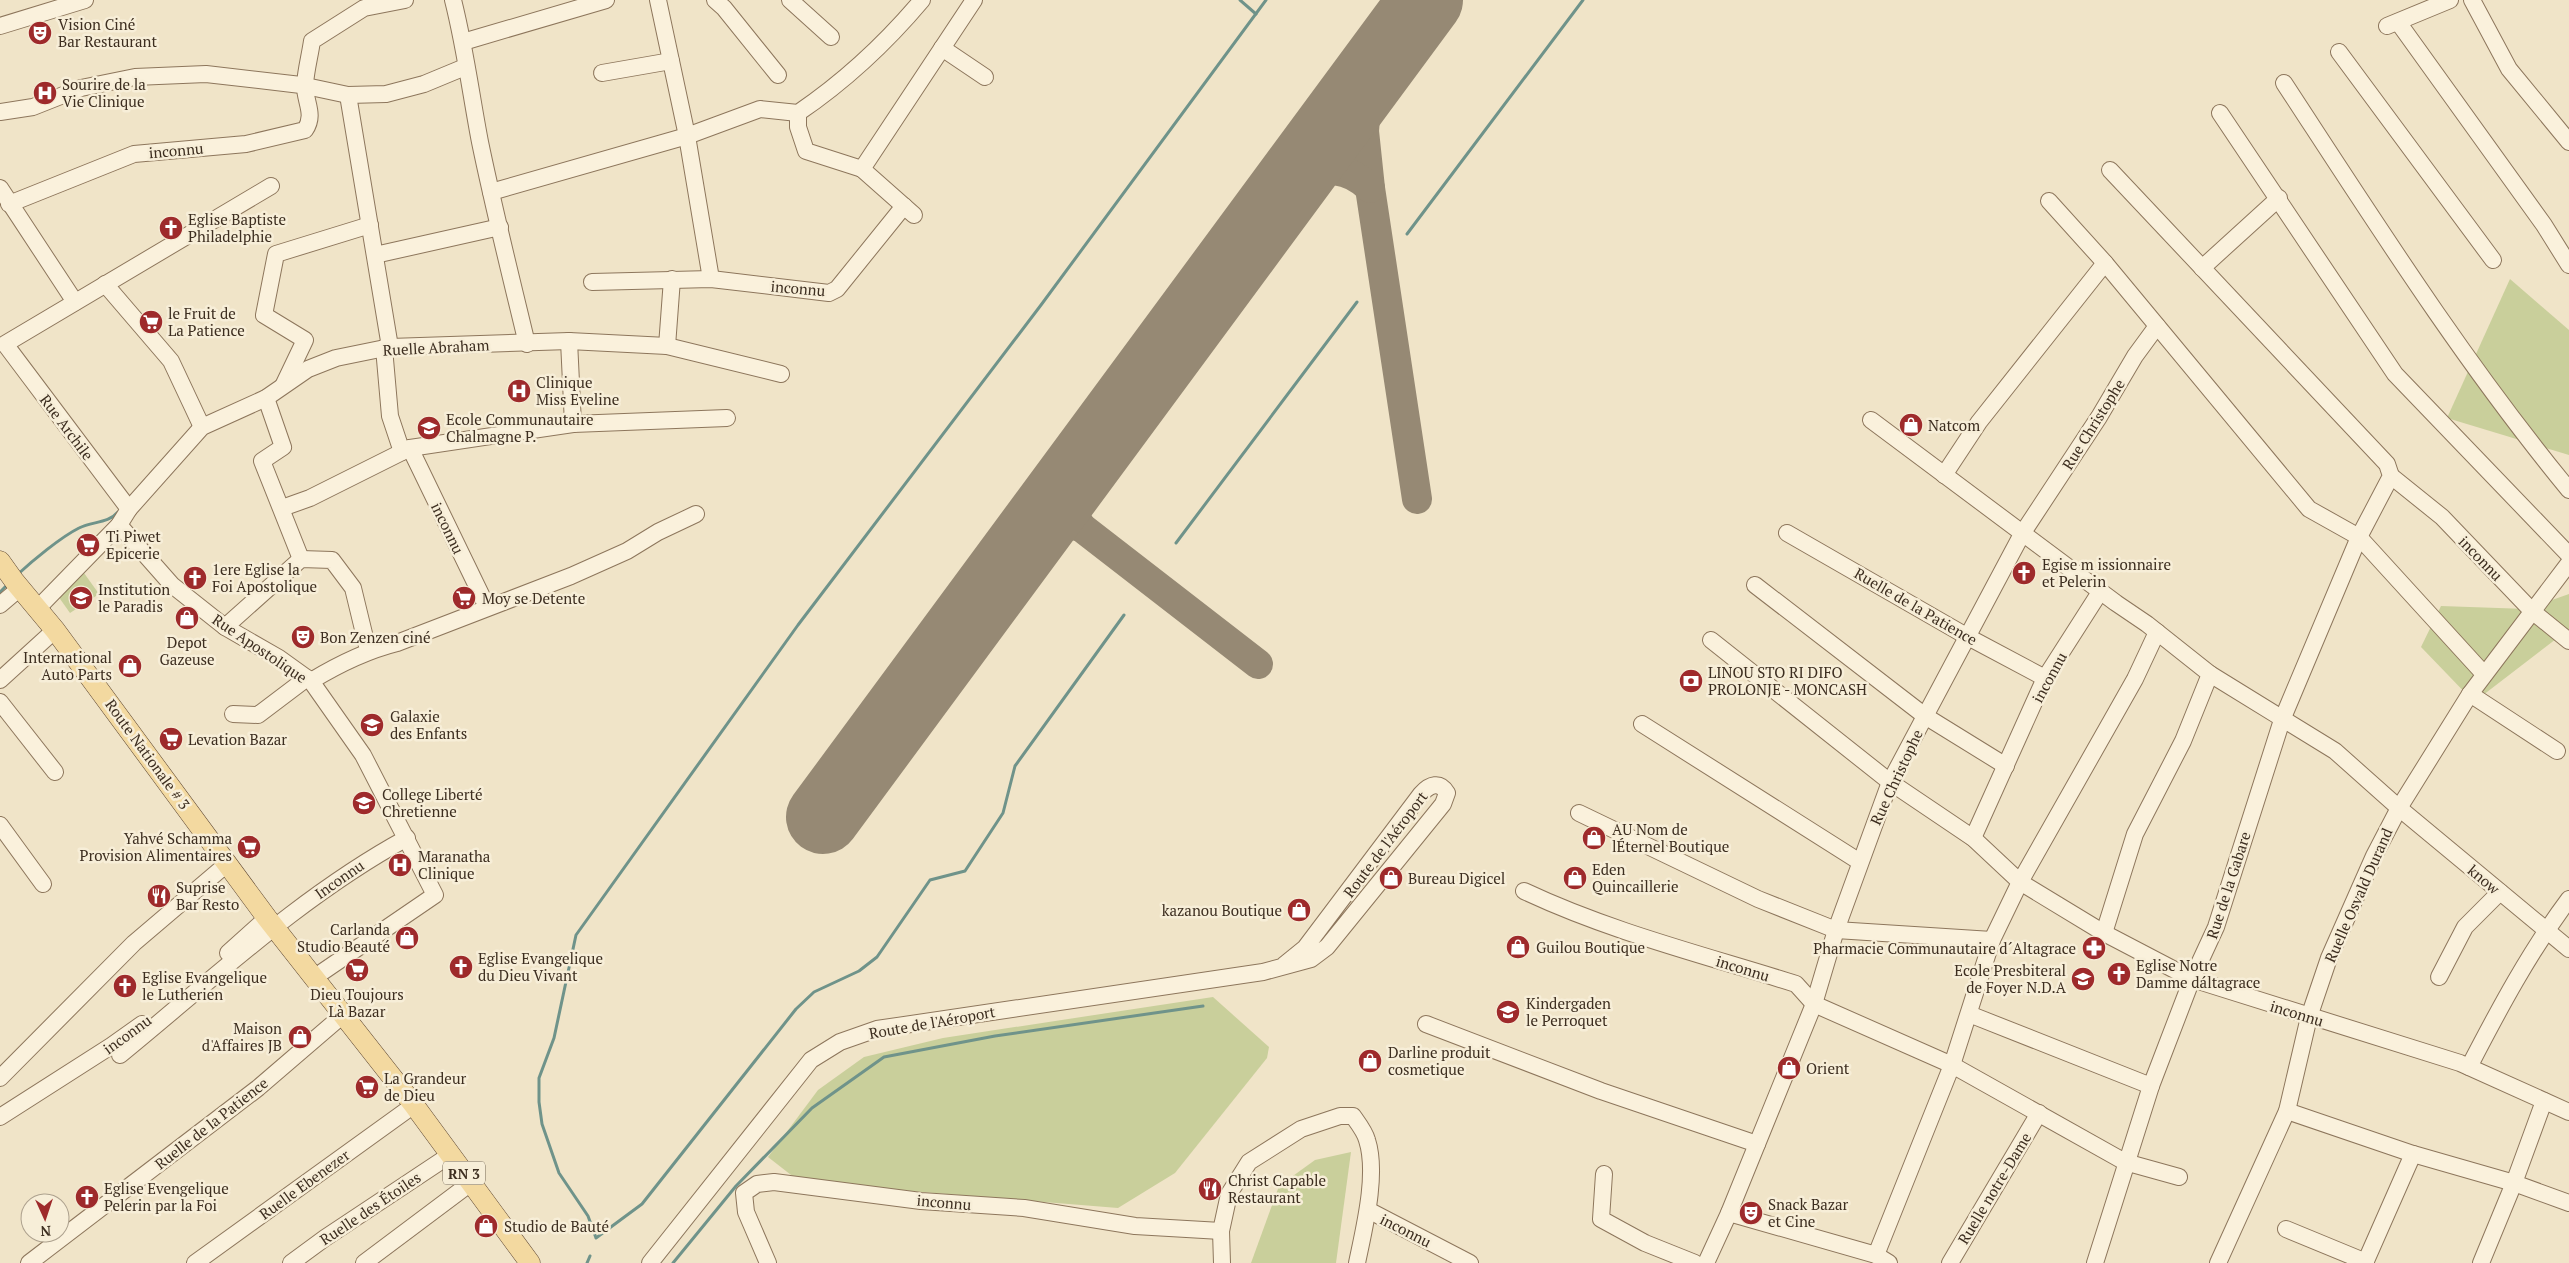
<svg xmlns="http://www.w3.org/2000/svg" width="2569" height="1263" viewBox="0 0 2569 1263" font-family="'PT Serif',serif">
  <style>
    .green { fill: #c9cf9b }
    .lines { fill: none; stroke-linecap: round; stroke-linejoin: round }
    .stream { stroke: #6f938a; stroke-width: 3 }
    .taxiway { stroke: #968974; stroke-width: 30 }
    .runway { stroke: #968974; stroke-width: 74 }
    .minor-casing { stroke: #8d765c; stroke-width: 18 }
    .major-casing { stroke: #5b4430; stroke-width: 21 }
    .minor { stroke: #faf1dc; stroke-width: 16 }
    .major { stroke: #f3d9a0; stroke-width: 20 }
    .labels { text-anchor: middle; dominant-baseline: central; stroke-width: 5; stroke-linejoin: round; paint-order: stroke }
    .shield { fill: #f7eed8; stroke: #756857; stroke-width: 1 }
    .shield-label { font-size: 14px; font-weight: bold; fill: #3d2e20 }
    .poi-label { font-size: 15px; fill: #3d2e20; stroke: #f7eed8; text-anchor: start }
    .street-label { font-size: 15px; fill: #3d2e20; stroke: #f7eed8 }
  </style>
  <rect width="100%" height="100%" fill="#f0e4c8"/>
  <g class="green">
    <path d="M 2510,279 L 2569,330 L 2569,455 L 2447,418 Z"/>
    <path d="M 84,573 L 99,594 L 70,613 L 58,596 Z"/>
    <path d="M 2569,594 L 2569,629 L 2474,702 L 2421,647 L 2441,606 L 2527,609 Z"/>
    <path d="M 1213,997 L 1269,1047 L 1267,1058 L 1175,1173 L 1118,1208 L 800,1182 L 768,1157 L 818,1090 L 864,1057 L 943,1038 Z"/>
    <path d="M 1351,1152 L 1336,1263 L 1251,1263 L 1279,1186 L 1315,1160 Z"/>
  </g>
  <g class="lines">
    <g class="stream">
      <path d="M 1240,0 L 1256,14"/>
      <path d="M 1407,234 L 1583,0"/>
      <path d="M 1176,543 L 1357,302"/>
      <path d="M 17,575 C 32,561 61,537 79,528 C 92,521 108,524 118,512"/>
      <path d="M 0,592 L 7,585"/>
      <path d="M 1124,615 L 1015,766 L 1003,813 L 965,871 L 930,880 L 877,957 L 859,971 L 814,992 L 796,1009 L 642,1204 L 596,1238 L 588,1216 L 559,1173 L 542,1124 L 539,1102 L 539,1078 L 554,1038 L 576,935 L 798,625 L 1041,305 L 1266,0"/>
      <path d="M 587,1263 L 590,1256"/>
      <path d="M 673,1263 L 736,1186 L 812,1108 L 884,1057 L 995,1036 L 1203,1006"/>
    </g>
    <g class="taxiway">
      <path d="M 1368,78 L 1364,131 L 1370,188 L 1417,499"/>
      <path d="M 1296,176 C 1324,167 1348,166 1370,188"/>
      <path d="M 1073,478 L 1068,506 L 1081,527"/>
      <path d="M 1031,534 L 1061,522 L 1081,527 L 1258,664"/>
    </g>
    <path class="runway" d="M 823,817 L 1426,0"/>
    <g class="minor-casing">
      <g id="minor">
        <path d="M 453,0 C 465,47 471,95 480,142 C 494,210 511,277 527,344"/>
        <path d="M 658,0 L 687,136 L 711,279"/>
        <path d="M 715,0 L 724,8 L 778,75"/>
        <path d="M 790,0 L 831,37"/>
        <path d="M 2472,0 L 2509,69 L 2569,142"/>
        <path d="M 2398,22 L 2544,225 L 2569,265"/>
        <path d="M 0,26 L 85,0"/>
        <path d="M 2387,26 L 2450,0"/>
        <path d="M 463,42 L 606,0"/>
        <path d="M 942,48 L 985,77"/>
        <path d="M 2339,52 L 2493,260"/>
        <path d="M 602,73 L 671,61"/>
        <path d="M 2284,83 C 2375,222 2463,361 2569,490"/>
        <path d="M 348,95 L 390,347"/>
        <path d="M 0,112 L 33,107 L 81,88 L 135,77 L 206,74 L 301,85 L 348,95 L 386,94 L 424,84 L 465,67"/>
        <path d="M 798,113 L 798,127 L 806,151 L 862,169 L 974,0"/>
        <path d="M 2220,113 L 2395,374 L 2569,555"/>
        <path d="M 862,169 L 914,215"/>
        <path d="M 0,188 L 75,302"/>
        <path d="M 491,192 L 687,136 L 760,109 L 798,113 C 845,81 885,44 922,0"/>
        <path d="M 2049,201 L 2105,263 L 2309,509 L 2359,537 L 2484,674"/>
        <path d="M 9,204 L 134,154 L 246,144 L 305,130 C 316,114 304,101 305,84 C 306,70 310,55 312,41 L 364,8 L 405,0"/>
        <path d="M 375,255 L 500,227"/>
        <path d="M 2202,268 L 2279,198"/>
        <path d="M 592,282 L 711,279 L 829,293 L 837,289 L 904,206"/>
        <path d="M 105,284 L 171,361 L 202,427"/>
        <path d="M 569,341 L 573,424"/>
        <path d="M 667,346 L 672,279"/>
        <path d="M 384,348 L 390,416 L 402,452"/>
        <path d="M 284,384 L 305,340 L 264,315 L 276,254 L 370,225"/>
        <path d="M 266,398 L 283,447 L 262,461 L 301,559"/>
        <path d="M 1871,420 L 2116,603 L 2147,624 L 2210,674 L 2183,741 L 2135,834 L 2104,933"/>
        <path d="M 410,448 L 487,607"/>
        <path d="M 1944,475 L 1979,422 L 2105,263"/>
        <path d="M 2391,476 L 2442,517 L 2532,611 L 2569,641"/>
        <path d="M 282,508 L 310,498 L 410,448 L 573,424 L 727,418"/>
        <path d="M 129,509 L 5,344 L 271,186"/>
        <path d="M 119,525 L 172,585 L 225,627 L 279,658 L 311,681 L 363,755 L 435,895 L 315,977"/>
        <path d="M 1787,533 L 1968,637 L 2045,678"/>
        <path d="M 1755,585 L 1925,716 L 2006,766"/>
        <path d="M 0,605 L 20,588"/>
        <path d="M 37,609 L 119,525 L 129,509 L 202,427 L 266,398 L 308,369 L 336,358 L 390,347 L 569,341 L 667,346 L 781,374"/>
        <path d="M 225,627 L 301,559 L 332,560 L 353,588 L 368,650"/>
        <path d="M 1711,640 L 1890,782 L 1973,838 L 2020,882 L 2104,933 L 2192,979 L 2460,1063 L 2569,1112"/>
        <path d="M 2210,674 L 2335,751 L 2399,808 L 2569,949"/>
        <path d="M 0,680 L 55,630"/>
        <path d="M 311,681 C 339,664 365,651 397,643 L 571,576 L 627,551 L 658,532 L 696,514"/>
        <path d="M 2470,694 L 2557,751"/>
        <path d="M 0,702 L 55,772"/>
        <path d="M 233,714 L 258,715 L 307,678"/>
        <path d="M 1642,724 L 1860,862"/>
        <path d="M 1579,813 L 1758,899 L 1836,930 L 1992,940"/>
        <path d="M 0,825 L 43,884"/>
        <path d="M 1973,838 L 2045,678 L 2100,592"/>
        <path d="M 1524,891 C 1611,932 1704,955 1796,984 L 1814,1004 L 1952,1065 L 2125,1162 L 2179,1177"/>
        <path d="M 228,953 L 267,918"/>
        <path d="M 2439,977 L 2465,927 L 2500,892"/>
        <path d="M 1969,1014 L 2151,1086"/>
        <path d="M 1426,1024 L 1601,1091 L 1757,1144"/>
        <path d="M 120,1055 C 212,980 302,895 407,838"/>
        <path d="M 2469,1067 C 2499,1009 2530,951 2569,899"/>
        <path d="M 0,1078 L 134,943 L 228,863"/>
        <path d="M 2287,1111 L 2413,1154 L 2514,1183 L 2569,1203"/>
        <path d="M 0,1117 L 111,1046 L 142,1024"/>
        <path d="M 1604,1174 L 1601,1219 L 1645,1243 L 1695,1263"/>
        <path d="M 1368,1210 L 1470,1263"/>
        <path d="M 1729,1213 L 1876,1255 L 1889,1263"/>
        <path d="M 2286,1229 L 2366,1262"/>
        <path d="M 1876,1255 L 1952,1065 L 1992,940 L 2020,882 L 2135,679 L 2157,632"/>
        <path d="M 29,1263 L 258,1088 L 343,1015"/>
        <path d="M 195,1263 L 414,1105"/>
        <path d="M 291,1263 L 325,1238 L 450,1155"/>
        <path d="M 364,1263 L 472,1182"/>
        <path d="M 650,1263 L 811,1060 L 840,1042 L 877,1029 L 1263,972 L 1311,959 L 1327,947 L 1443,804 L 1447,793 C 1440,781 1430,784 1421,794 L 1305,948 L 1284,965"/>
        <path d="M 768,1263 L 746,1212 L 744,1193 L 757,1184 L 774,1182 L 921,1201 L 1024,1208 L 1135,1226 L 1221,1231"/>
        <path d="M 1222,1263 L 1221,1231 L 1229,1194 L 1249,1162 L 1301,1129 L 1340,1116 L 1353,1116 C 1358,1123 1365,1132 1367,1140 C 1378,1174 1364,1229 1357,1263"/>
        <path d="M 1706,1263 L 1729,1213 L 1814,1004 L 1836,930 L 1890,782 L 2022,534 L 2099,417 L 2135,356 L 2157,326"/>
        <path d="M 1950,1263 L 2039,1113"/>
        <path d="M 2095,1263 L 2151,1086 L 2192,979 L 2216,927 L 2282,720 L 2359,537 L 2391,476 L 2387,464 L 2110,170"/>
        <path d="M 2218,1263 L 2287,1111 L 2309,1017 L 2329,958 L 2374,856 L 2399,808 L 2470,694 L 2569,563"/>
        <path d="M 2365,1263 L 2413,1154"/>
        <path d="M 2481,1263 L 2514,1183 L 2544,1101"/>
      </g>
    </g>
    <g class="major-casing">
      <path id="major" d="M 0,561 L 15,582 L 55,630 L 267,918 L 414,1105 L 530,1263"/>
    </g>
    <use href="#minor" class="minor"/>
    <use href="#major" class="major"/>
  </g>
  <defs>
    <g id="theatre-disc" transform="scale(1.25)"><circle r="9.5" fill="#9e2a2b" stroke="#f7eed8"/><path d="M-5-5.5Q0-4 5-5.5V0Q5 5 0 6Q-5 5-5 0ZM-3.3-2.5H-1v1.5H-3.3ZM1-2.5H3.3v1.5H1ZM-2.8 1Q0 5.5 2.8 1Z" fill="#fff"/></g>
    <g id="hospital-disc" transform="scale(1.25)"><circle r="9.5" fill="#9e2a2b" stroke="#f7eed8"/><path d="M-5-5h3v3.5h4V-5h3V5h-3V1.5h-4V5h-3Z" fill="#fff"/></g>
    <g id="church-disc" transform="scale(1.25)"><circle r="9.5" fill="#9e2a2b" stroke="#f7eed8"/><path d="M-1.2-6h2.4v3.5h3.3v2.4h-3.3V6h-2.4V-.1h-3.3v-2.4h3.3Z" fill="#fff"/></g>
    <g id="supermarket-disc" transform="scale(1.25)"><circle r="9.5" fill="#9e2a2b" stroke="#f7eed8"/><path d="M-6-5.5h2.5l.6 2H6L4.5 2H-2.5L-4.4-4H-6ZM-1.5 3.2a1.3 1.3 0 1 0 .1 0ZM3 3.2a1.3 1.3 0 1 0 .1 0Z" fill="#fff"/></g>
    <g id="shop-disc" transform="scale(1.25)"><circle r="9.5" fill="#9e2a2b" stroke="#f7eed8"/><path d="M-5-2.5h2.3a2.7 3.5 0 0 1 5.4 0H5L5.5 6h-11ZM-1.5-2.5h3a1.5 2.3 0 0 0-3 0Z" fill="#fff"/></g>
    <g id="school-disc" transform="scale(1.25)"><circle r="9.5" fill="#9e2a2b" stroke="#f7eed8"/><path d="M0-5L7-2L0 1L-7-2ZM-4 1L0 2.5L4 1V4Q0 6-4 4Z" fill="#fff"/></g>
    <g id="bank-disc" transform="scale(1.25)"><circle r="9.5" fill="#9e2a2b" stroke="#f7eed8"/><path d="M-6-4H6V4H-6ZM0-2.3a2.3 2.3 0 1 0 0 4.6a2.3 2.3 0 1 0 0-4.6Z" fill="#fff"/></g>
    <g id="restaurant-disc" transform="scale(1.25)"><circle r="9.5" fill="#9e2a2b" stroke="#f7eed8"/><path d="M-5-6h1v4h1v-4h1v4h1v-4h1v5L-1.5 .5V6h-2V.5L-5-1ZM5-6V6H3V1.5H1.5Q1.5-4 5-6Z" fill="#fff"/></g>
    <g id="pharmacy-disc" transform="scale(1.25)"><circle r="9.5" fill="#9e2a2b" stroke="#f7eed8"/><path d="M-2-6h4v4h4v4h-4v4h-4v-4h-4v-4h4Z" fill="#fff"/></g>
  </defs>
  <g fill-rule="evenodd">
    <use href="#theatre-disc" x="40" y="33"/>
    <use href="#hospital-disc" x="45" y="93"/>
    <use href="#church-disc" x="171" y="228"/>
    <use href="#supermarket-disc" x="151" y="322"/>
    <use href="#hospital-disc" x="519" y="391"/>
    <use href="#shop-disc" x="1911" y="425"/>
    <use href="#school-disc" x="429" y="428"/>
    <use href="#supermarket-disc" x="88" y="545"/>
    <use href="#church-disc" x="2024" y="573"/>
    <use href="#church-disc" x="195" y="578"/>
    <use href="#school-disc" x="81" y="598"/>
    <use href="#supermarket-disc" x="464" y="598"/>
    <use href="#shop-disc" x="187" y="618"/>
    <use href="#theatre-disc" x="303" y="637"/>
    <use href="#shop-disc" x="130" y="666"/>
    <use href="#bank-disc" x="1691" y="681"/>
    <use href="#school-disc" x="372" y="725"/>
    <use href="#supermarket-disc" x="171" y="739"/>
    <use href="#school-disc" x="364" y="803"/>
    <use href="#shop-disc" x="1594" y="838"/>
    <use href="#supermarket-disc" x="249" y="847"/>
    <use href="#hospital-disc" x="400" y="865"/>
    <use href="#shop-disc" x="1391" y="878"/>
    <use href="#shop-disc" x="1575" y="878"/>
    <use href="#restaurant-disc" x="159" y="896"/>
    <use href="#shop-disc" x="1299" y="910"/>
    <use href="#shop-disc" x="407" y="938"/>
    <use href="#shop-disc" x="1518" y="947"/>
    <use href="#pharmacy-disc" x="2094" y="948"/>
    <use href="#church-disc" x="461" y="967"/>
    <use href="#supermarket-disc" x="357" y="970"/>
    <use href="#church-disc" x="2119" y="974"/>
    <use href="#school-disc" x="2083" y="979"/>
    <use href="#church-disc" x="125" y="986"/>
    <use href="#school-disc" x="1508" y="1012"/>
    <use href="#shop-disc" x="300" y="1037"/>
    <use href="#shop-disc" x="1370" y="1061"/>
    <use href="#shop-disc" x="1789" y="1068"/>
    <use href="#supermarket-disc" x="367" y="1087"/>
    <use href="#restaurant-disc" x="1210" y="1189"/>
    <use href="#church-disc" x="87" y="1197"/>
    <use href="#theatre-disc" x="1751" y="1213"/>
    <use href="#shop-disc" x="486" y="1226"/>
  </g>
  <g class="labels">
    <rect class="shield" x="443" y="1161.5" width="42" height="23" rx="4"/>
    <g class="shield-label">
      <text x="464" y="1173">RN 3</text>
    </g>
    <g class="poi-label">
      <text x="58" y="24">Vision Ciné<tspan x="58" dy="17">Bar Restaurant</tspan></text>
      <text x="62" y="84">Sourire de la<tspan x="62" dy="17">Vie Clinique</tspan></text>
      <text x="188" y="219">Eglise Baptiste<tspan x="188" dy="17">Philadelphie</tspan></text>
      <text x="168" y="313">le Fruit de<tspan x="168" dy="17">La Patience</tspan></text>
      <text x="536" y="382">Clinique<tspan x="536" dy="17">Miss Eveline</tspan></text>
      <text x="446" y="419">Ecole Communautaire<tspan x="446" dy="17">Chalmagne P.</tspan></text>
      <text x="1928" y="425">Natcom</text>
      <text x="106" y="536">Ti Piwet<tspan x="106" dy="17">Epicerie</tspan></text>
      <text x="2042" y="564">Egise m issionnaire<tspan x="2042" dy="17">et Pelerin</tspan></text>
      <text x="212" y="569">1ere Eglise la<tspan x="212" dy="17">Foi Apostolique</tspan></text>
      <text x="98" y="589">Institution<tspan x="98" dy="17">le Paradis</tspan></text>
      <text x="482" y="598">Moy se Detente</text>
      <text x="320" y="637">Bon Zenzen ciné</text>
      <text x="187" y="642" text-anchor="middle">Depot<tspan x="187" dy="17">Gazeuse</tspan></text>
      <text x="112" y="657" text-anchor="end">International<tspan x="112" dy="17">Auto Parts</tspan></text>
      <text x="1708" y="672">LINOU STO RI DIFO<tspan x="1708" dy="17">PROLONJE - MONCASH</tspan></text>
      <text x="390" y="716">Galaxie<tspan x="390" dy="17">des Enfants</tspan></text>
      <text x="188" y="739">Levation Bazar</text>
      <text x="382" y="794">College Liberté<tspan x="382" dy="17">Chretienne</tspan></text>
      <text x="1612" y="829">AU Nom de<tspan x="1612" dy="17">lÉternel Boutique</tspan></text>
      <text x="232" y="838" text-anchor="end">Yahvé Schamma<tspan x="232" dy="17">Provision Alimentaires</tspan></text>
      <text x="418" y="856">Maranatha<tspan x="418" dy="17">Clinique</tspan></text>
      <text x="1592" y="869">Eden<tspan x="1592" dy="17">Quincaillerie</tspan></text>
      <text x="1408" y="878">Bureau Digicel</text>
      <text x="176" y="887">Suprise<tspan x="176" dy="17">Bar Resto</tspan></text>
      <text x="1282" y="910" text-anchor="end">kazanou Boutique</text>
      <text x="390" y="929" text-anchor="end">Carlanda<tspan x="390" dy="17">Studio Beauté</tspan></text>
      <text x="1536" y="947">Guilou Boutique</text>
      <text x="2076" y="948" text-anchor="end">Pharmacie Communautaire d´Altagrace</text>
      <text x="478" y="958">Eglise Evangelique<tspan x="478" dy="17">du Dieu Vivant</tspan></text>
      <text x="2136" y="965">Eglise Notre<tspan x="2136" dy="17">Damme dáltagrace</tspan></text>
      <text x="2066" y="970" text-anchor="end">Ecole Presbiteral<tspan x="2066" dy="17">de Foyer N.D.A</tspan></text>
      <text x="142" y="977">Eglise Evangelique<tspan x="142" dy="17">le Lutherien</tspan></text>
      <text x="357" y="994" text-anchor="middle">Dieu Toujours<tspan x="357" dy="17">Là Bazar</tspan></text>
      <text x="1526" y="1003">Kindergaden<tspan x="1526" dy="17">le Perroquet</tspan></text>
      <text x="282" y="1028" text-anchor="end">Maison<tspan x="282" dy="17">d'Affaires JB</tspan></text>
      <text x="1388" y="1052">Darline produit<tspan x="1388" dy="17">cosmetique</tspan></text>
      <text x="1806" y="1068">Orient</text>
      <text x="384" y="1078">La Grandeur<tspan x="384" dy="17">de Dieu</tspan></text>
      <text x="1228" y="1180">Christ Capable<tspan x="1228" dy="17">Restaurant</tspan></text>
      <text x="104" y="1188">Eglise Evengelique<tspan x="104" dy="17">Pelerin par la Foi</tspan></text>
      <text x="1768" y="1204">Snack Bazar<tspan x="1768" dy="17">et Cine</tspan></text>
      <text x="504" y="1226">Studio de Bauté</text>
    </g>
    <g class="street-label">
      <text transform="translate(176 150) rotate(-5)">inconnu</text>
      <text transform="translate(798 288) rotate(5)">inconnu</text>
      <text transform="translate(436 347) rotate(-3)">Ruelle Abraham</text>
      <text transform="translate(2093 424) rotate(-58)">Rue Christophe</text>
      <text transform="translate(67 427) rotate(53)">Rue Archile</text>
      <text transform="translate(448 528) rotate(64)">inconnu</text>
      <text transform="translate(2481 558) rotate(46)">inconnu</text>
      <text transform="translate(1916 606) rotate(30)">Ruelle de la Patience</text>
      <text transform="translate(260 648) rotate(34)">Rue Apostolique</text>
      <text transform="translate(2049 677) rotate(-61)">inconnu</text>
      <text transform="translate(148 754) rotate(54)">Route Nationale # 3</text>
      <text transform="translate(1896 777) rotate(-65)">Rue Christophe</text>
      <text transform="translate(1385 844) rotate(-53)">Route de l'Aéroport</text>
      <text transform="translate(339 879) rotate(-35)">Inconnu</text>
      <text transform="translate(2484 879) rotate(40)">know</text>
      <text transform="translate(2228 885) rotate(-72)">Rue de la Gabare</text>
      <text transform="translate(2358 895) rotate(-66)">Ruelle Osvald Durand</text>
      <text transform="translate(1743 968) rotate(17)">inconnu</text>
      <text transform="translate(2297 1013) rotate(17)">inconnu</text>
      <text transform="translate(932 1022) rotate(-10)">Route de l'Aéroport</text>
      <text transform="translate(127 1034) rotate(-36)">inconnu</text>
      <text transform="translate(211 1123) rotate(-38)">Ruelle de la Patience</text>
      <text transform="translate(304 1184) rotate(-36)">Ruelle Ebenezer</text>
      <text transform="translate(1994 1188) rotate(-59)">Ruelle notre-Dame</text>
      <text transform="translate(944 1202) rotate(5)">inconnu</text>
      <text transform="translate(370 1208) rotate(-34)">Ruelle des Étoiles</text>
      <text transform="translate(1406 1230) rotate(27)">inconnu</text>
    </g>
  </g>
  <g transform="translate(45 1218) rotate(177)"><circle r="24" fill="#f7eed8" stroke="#ada18e"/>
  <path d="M0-4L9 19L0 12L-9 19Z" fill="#9e2a2b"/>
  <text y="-8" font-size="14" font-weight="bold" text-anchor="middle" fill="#3d2e20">N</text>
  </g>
</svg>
